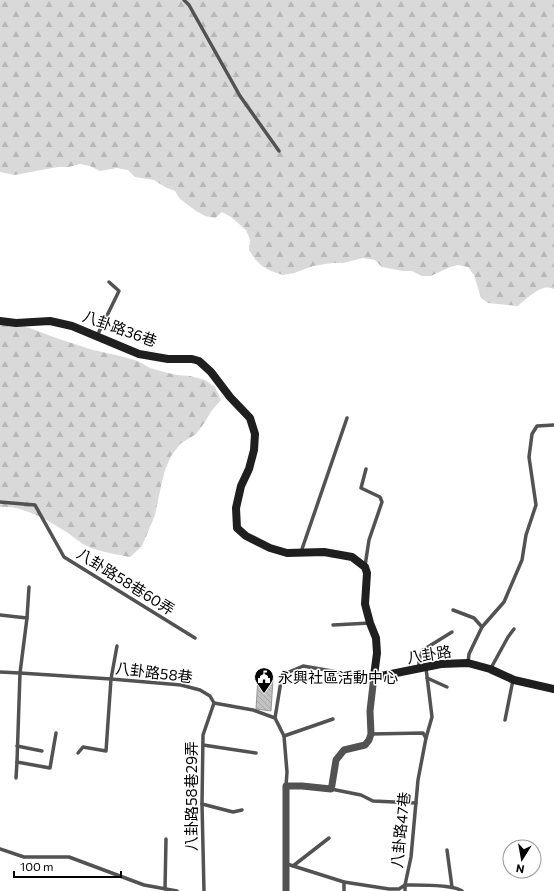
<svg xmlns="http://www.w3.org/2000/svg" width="554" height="891" viewBox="0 0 554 891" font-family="Commissioner,'Noto Sans TC',sans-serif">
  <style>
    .forest { fill: url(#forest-firs) }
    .building { fill: url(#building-back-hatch); stroke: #969696 }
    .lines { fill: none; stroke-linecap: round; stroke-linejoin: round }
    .lane { stroke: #525252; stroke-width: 3.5 }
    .street { stroke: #525252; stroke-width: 7 }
    .secondary { stroke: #1f1f1f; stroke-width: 8 }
    .labels { text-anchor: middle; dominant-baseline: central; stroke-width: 3; stroke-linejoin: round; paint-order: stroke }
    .street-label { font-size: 15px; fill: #000; stroke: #fff }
    .poi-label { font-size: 15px; fill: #000; stroke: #fff; text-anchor: start }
  </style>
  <defs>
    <pattern id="forest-firs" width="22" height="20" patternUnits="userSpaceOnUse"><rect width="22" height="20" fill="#d9d9d9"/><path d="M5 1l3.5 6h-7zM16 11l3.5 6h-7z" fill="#b8b8b8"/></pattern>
    <pattern id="building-back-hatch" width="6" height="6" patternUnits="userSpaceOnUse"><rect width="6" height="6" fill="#c2c2c2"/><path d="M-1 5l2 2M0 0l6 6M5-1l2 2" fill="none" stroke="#a5a5a5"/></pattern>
  </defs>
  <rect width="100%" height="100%" fill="#fff"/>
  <g class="forest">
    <path d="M 0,0 L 554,0 L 554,289 C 551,288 547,287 544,288 C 536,290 524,300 518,306 L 488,303 L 481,298 L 474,275 L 468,267 L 458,265 L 450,267 L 431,276 L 422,276 L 412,271 L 403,271 L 382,267 L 375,260 L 363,258 L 343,263 L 332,263 L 313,266 L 294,273 L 283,275 L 271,271 L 262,266 L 255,259 L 249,250 L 250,240 L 246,230 L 231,217 L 222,212 L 215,218 L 205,216 L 196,211 L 180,199 L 175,191 L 165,187 L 154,180 L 135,177 L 128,170 L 117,168 L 100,171 L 90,166 L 80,164 L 69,167 L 58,167 L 25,173 L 15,175 L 0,172 Z"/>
    <path d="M 0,320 L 17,325 L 30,328 L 56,338 L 93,350 L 120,356 L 138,361 L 150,368 L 164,372 L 177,375 L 190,376 L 205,380 L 215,387 L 221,400 L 212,410 L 205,422 L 196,434 L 180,444 L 171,456 L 165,470 L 161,486 L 155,515 L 142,546 L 130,557 C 115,554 99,552 85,545 C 79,542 74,537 68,533 C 50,521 22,505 0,507 Z"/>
  </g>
  <path class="building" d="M 258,677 L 273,679 L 271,711 L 256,709 Z"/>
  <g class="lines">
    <g class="lane">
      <path d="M 184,0 L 189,5 L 240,96 L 279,151"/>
      <path d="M 97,336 L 119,291 L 109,282"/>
      <path d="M 0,502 L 35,505 L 64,557 L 195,638"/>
      <path d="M 301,552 L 347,418"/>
      <path d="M 365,566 L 369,540 L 382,502 L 380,497 L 361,488 L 366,469"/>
      <path d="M 453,610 L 474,618 L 482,627"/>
      <path d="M 0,615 L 27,618 L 20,673 L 17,762 L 50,768 L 56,733"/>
      <path d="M 27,618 L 29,587"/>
      <path d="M 333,625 L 370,623"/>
      <path d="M 468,663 L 469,654 L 482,627 L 504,602 L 522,560 L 526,535 L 536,505 L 529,457 L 532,434 L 537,426 L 554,425"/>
      <path d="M 419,668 L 419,660 L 423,650 L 452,632"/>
      <path d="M 426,668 L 432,717 L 426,738"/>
      <path d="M 491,668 L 508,637 L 514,629"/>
      <path d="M 0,672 L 20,673 L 111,679 L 181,685 L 200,690 L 210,696 L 214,703 L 253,710 L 275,718 L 284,736 L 287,772 L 286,786"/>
      <path d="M 427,678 L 447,687"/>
      <path d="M 275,718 L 282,675 L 303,666 L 361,676 L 374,676"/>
      <path d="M 505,720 L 513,680"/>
      <path d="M 284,736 L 333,719"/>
      <path d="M 203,745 L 256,753"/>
      <path d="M 17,746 L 42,751"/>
      <path d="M 78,753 L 83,747 L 106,751 L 111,679 L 117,646"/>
      <path d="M 16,778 L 17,762"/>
      <path d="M 331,789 L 361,795 L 373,801 L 416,803"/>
      <path d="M 202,804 L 233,812 L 242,810"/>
      <path d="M 0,849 L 24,857 L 69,857 L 144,885 L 177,891"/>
      <path d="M 447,850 L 452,887"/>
      <path d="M 287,864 L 344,882 L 389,889 L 399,889 L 405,885 L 411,857 L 418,780 L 426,738 L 423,733 L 371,734"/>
      <path d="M 293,866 L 329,838"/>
      <path d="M 165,889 L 166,839"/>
      <path d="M 204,891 L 202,804 L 203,735 L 214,703"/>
      <path d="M 344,891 L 344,882"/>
      <path d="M 405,891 L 405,885 C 418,885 453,884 462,891"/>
    </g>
    <path class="street" d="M 286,891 L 286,786 L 302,786 L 331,789 L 332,785 L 336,760 L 344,750 L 365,745 L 369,740 L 371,734 L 370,711 L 374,676"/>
    <path class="secondary" d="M 0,321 L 16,323 L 50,321 L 72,326 L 139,354 L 168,359 L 192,359 L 199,361 L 211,372 L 230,397 L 250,418 L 255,434 L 254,450 L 249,469 L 241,486 L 236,508 L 237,528 L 246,536 L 270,548 L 287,553 L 324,552 L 352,557 L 365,567 L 367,573 L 365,604 L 370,623 L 376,638 L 377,653 L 374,676 L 381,676 L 441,664 L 468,663 L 490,669 L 514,680 L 554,689"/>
  </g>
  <defs>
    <g id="civic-pin" transform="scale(1)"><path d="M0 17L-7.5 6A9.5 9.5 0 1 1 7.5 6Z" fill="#000" stroke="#fff"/><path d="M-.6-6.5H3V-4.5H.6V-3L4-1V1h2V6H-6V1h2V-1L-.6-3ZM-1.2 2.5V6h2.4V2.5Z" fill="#fff"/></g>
  </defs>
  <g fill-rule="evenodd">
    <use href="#civic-pin" x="264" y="677"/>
  </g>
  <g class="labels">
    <g class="street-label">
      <text transform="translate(120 328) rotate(20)">八卦路36巷</text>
      <text transform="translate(126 581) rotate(32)">八卦路58巷60弄</text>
      <text transform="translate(429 654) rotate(-9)">八卦路</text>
      <text transform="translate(154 672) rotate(7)">八卦路58巷</text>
      <text transform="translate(191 796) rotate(-90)">八卦路58巷29弄</text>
      <text transform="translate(400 830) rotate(-84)">八卦路47巷</text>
    </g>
    <g class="poi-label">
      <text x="278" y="677">永興社區活動中心</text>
    </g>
  </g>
  <g transform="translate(522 859) rotate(191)"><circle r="19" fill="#ffffff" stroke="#999999"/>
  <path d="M0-3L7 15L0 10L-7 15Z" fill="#000000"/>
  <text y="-6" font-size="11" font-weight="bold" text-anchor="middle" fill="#000000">N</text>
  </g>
  <path d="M14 871v6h107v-6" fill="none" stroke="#000000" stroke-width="2"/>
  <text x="20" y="871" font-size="12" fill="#000000" stroke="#ffffff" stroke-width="3" paint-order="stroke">100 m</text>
</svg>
